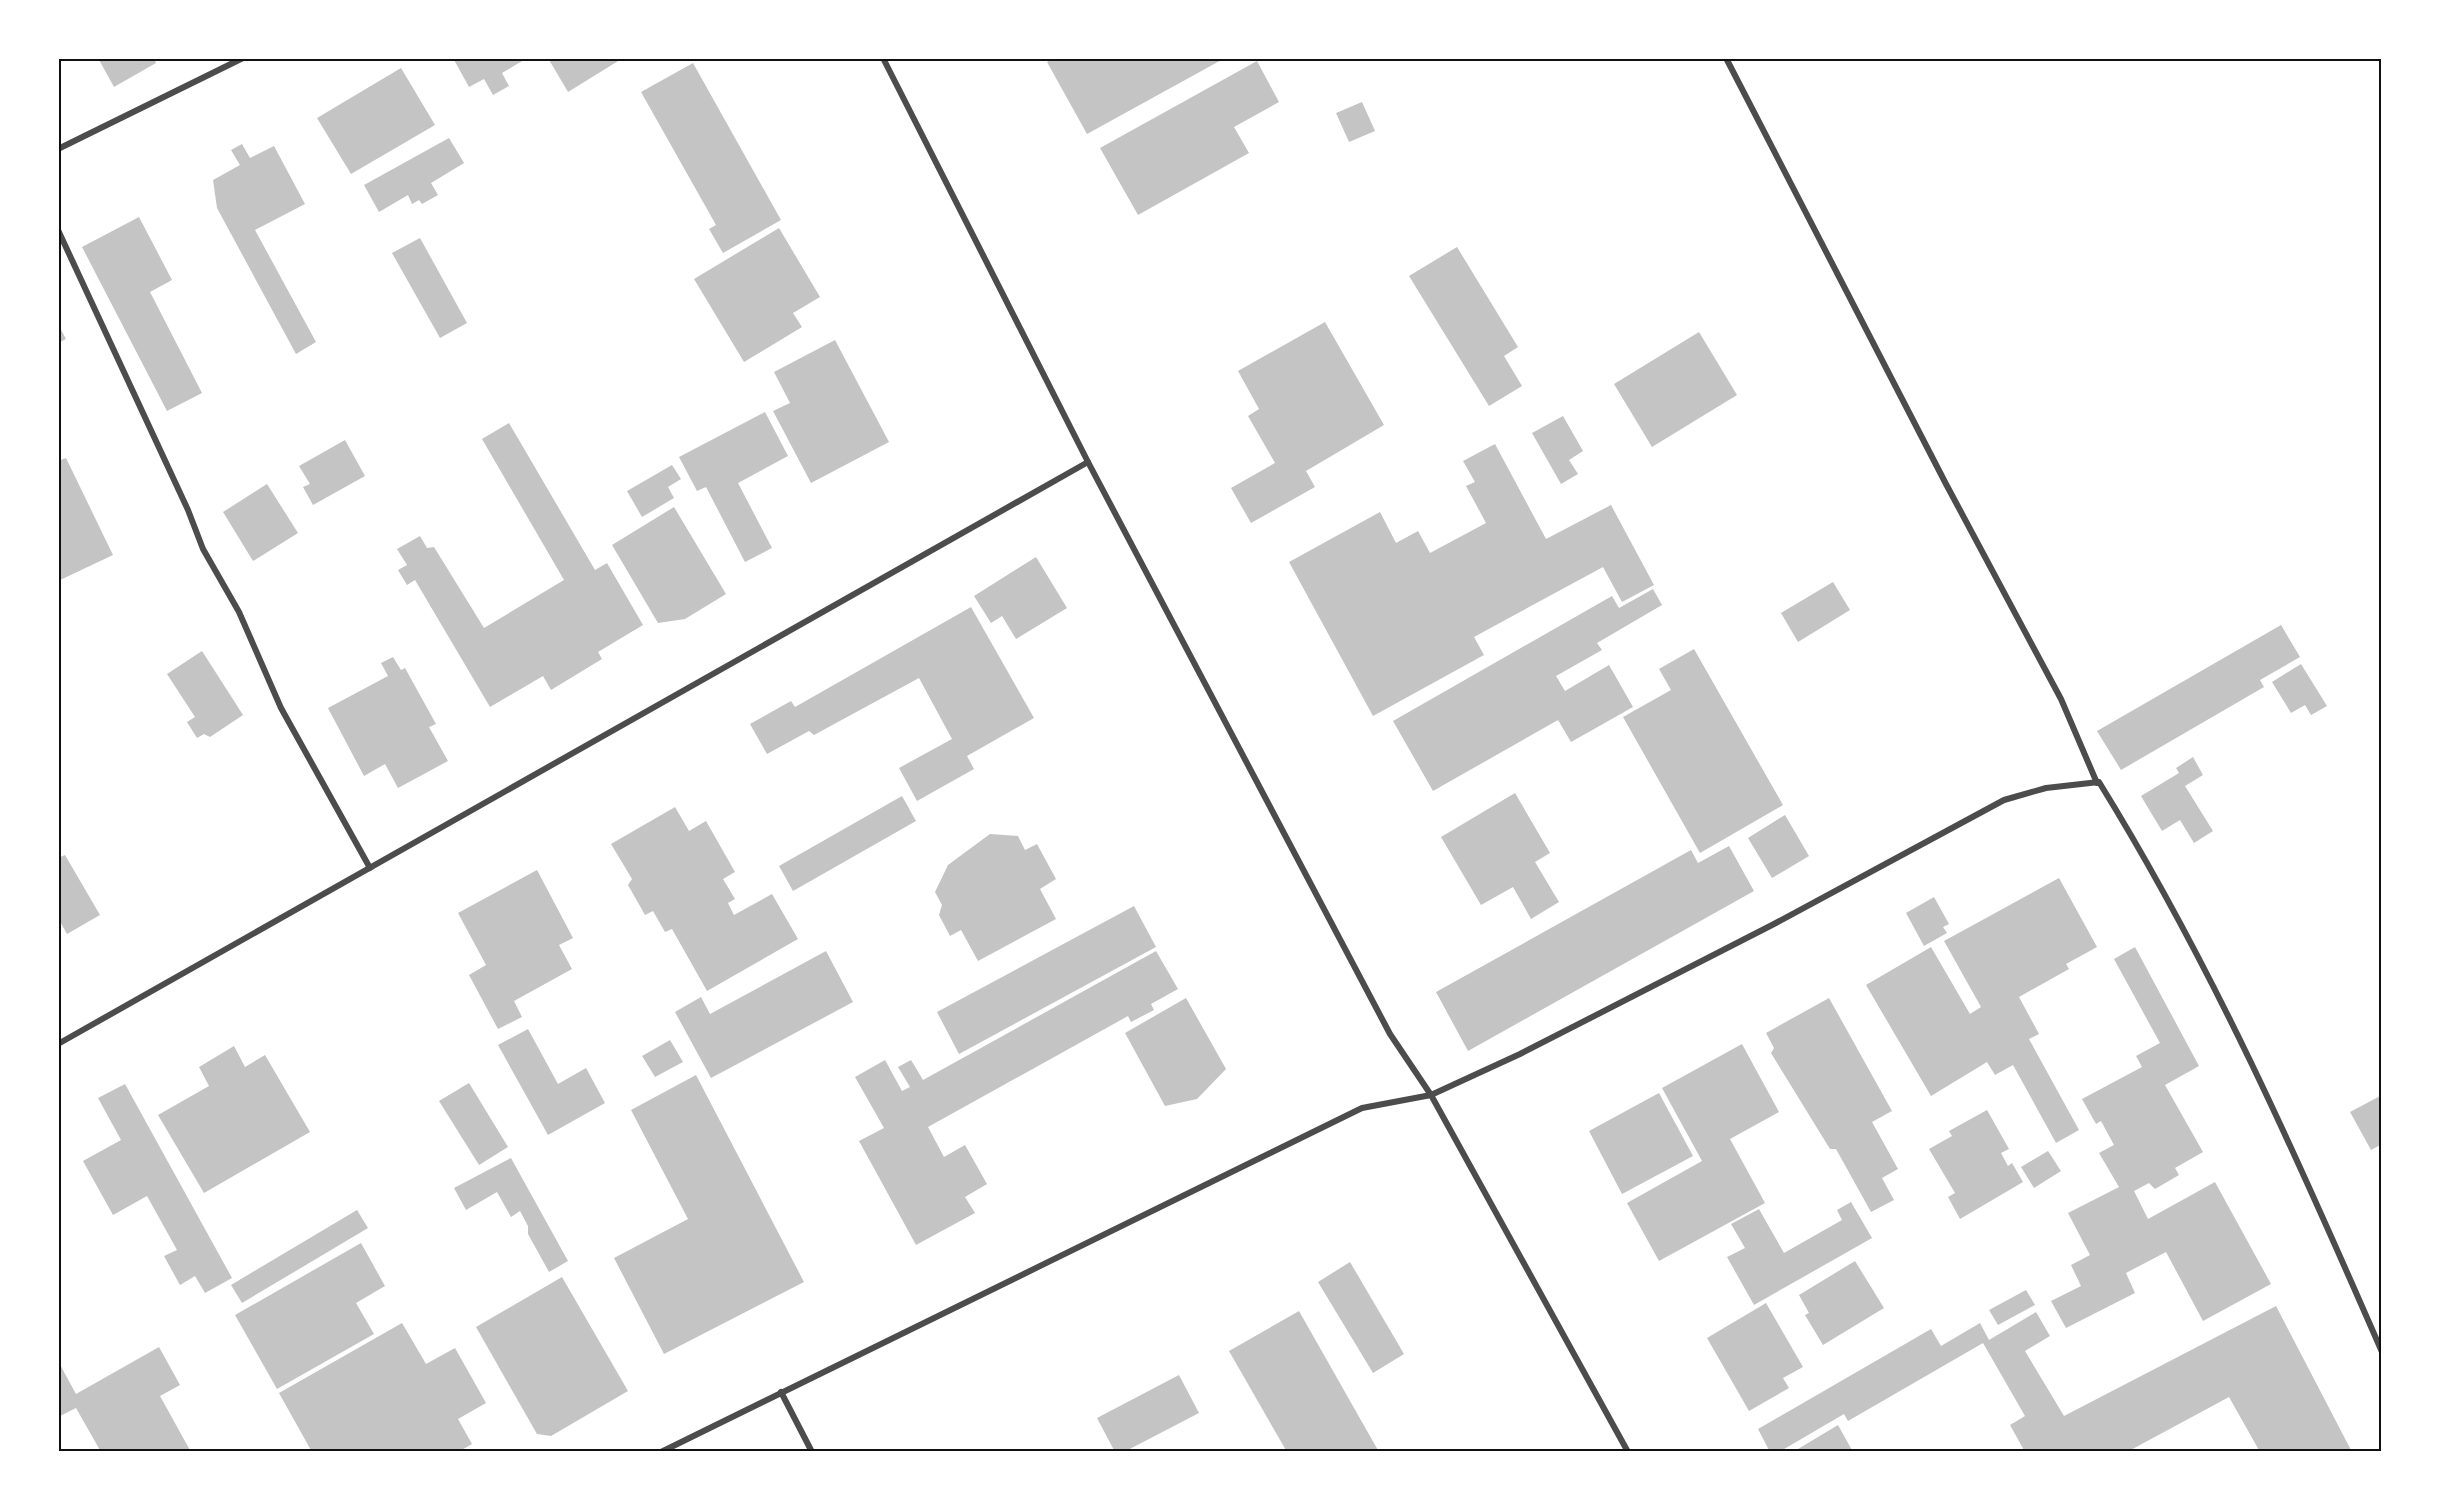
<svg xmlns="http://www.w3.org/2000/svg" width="2440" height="1510" viewBox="0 0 2440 1510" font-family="Overpass,sans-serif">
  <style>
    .building { fill: #c4c4c4 }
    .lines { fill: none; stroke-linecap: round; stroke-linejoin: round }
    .minor { stroke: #4c4c4c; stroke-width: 6 }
    .neatline { fill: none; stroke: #111; stroke-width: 2 }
  </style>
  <rect width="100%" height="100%" fill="#fff"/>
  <g class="building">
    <path d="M 98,58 L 154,58 L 156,63 L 114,87 Z"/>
    <path d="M 453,58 L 527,58 L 502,73 L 509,86 L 493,95 L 484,79 L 469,87 Z"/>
    <path d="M 548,58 L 623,58 L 568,92 Z"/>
    <path d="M 1054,58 L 1225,58 L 1087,134 L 1047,62 Z"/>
    <path d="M 1257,61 L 1279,102 L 1234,127 L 1249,153 L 1138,215 L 1100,148 Z"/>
    <path d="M 693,63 L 781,220 L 723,253 L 709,229 L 716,225 L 641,92 Z"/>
    <path d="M 401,68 L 435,125 L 351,174 L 317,118 Z"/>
    <path d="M 1362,102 L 1375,131 L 1349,142 L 1336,113 Z"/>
    <path d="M 449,138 L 464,163 L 431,183 L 438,195 L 422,204 L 419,200 L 412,204 L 408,195 L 379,212 L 364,185 Z"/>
    <path d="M 242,144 L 250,158 L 274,146 L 305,204 L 255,230 L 316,342 L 296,354 L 217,208 L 213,180 L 240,165 L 231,150 Z"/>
    <path d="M 139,217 L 172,280 L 150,292 L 202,393 L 167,411 L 82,247 Z"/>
    <path d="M 779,228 L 820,297 L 793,313 L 802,327 L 744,362 L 694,279 Z"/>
    <path d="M 420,238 L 467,323 L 440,338 L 392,253 Z"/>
    <path d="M 1457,247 L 1518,347 L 1504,356 L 1522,386 L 1489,406 L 1409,276 Z"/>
    <path d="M 1325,322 L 1384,425 L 1306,471 L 1315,487 L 1251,523 L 1231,488 L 1275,463 L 1248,416 L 1259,409 L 1238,371 Z"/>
    <path d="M 58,324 L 66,339 L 58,343 Z"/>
    <path d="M 1699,332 L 1737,395 L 1652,447 L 1614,384 Z"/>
    <path d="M 835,340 L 889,442 L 811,483 L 773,411 L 790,403 L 774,372 Z"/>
    <path d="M 765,412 L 788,456 L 738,483 L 772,548 L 745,562 L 706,487 L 697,491 L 679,457 Z"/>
    <path d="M 1563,416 L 1583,451 L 1569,460 L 1578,474 L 1561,484 L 1532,433 Z"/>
    <path d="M 509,423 L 595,570 L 607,563 L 643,625 L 598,652 L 602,659 L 551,690 L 543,676 L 490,707 L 415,580 L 407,585 L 398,570 L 407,565 L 397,549 L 420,536 L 427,548 L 434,547 L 484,628 L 564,580 L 482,439 Z"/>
    <path d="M 345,440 L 365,476 L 313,505 L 303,487 L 310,484 L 299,466 Z"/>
    <path d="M 1495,444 L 1546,539 L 1611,505 L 1654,585 L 1622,602 L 1603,567 L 1474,637 L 1484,655 L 1373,716 L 1289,562 L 1380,512 L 1396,543 L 1418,531 L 1430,553 L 1486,523 L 1466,486 L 1475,482 L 1463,461 Z"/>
    <path d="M 66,458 L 113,555 L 58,581 L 58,461 Z"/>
    <path d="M 672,465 L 681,479 L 668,487 L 674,498 L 642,517 L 627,491 Z"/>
    <path d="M 267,484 L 298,533 L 253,561 L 223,512 Z"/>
    <path d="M 674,507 L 726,594 L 685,619 L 658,623 L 612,545 Z"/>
    <path d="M 1036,557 L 1067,608 L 1016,639 L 1002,616 L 991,623 L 974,596 Z"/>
    <path d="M 1833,582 L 1850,610 L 1798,642 L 1781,613 Z"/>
    <path d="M 1653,589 L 1662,605 L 1597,643 L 1602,650 L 1556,676 L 1565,691 L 1609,665 L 1633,707 L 1571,742 L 1558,720 L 1433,791 L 1393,721 L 1612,596 L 1619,608 Z"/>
    <path d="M 971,607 L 1034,718 L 967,756 L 974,769 L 917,801 L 899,768 L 952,739 L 919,678 L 814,735 L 809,731 L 767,754 L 750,724 L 791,701 L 795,707 Z"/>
    <path d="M 2281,625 L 2300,657 L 2260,680 L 2264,687 L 2121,770 L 2097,731 Z"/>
    <path d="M 1694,649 L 1783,805 L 1700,853 L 1623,717 L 1671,690 L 1659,669 Z"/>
    <path d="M 202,651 L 243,715 L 210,737 L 204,734 L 197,738 L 187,722 L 195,717 L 167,674 Z"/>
    <path d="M 393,657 L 401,670 L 405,668 L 436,724 L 429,727 L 448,761 L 398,788 L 385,764 L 364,776 L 328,708 L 388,676 L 381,663 Z"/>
    <path d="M 2301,664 L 2327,706 L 2311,715 L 2305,705 L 2291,713 L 2272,682 Z"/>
    <path d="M 2193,757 L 2203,775 L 2185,786 L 2213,831 L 2194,843 L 2180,820 L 2162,831 L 2141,796 L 2179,773 L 2176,768 Z"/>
    <path d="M 1515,793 L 1550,853 L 1535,862 L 1559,902 L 1531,919 L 1513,887 L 1481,905 L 1441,837 Z"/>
    <path d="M 902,796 L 916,821 L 793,891 L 779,866 Z"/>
    <path d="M 675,807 L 689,831 L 706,821 L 735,872 L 723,879 L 735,899 L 728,903 L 734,915 L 772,894 L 798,939 L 707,991 L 672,929 L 665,932 L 653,911 L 645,915 L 628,885 L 632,879 L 611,844 Z"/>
    <path d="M 1785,815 L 1809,856 L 1772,878 L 1748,838 Z"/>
    <path d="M 990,834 L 1018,836 L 1025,850 L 1037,844 L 1056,879 L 1040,889 L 1056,919 L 978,961 L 961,930 L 950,936 L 939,915 L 942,905 L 935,892 L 948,865 Z"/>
    <path d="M 1729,846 L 1754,891 L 1468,1051 L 1436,992 L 1691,850 L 1698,863 Z"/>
    <path d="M 65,855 L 100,915 L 67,934 L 58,918 L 58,858 Z"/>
    <path d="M 537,870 L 573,938 L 559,945 L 572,969 L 514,1001 L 522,1017 L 498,1029 L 469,975 L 486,965 L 458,913 Z"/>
    <path d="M 2059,878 L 2097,947 L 2066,964 L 2069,969 L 2019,997 L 2039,1034 L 2029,1039 L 2079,1130 L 2056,1143 L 2013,1065 L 1995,1075 L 1987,1062 L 1931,1096 L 1866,985 L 1931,947 L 1970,1014 L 1981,1007 L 1944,941 Z"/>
    <path d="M 1934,897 L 1949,924 L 1943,927 L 1947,933 L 1924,946 L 1906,913 Z"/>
    <path d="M 1134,906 L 1156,947 L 959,1054 L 937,1012 Z"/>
    <path d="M 2135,947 L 2199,1066 L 2165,1085 L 2203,1152 L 2175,1168 L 2179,1175 L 2155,1189 L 2149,1183 L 2134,1191 L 2148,1219 L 2215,1182 L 2271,1284 L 2203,1321 L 2166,1252 L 2126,1273 L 2135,1293 L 2066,1328 L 2051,1301 L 2081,1286 L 2071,1265 L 2090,1255 L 2068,1213 L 2119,1187 L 2099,1153 L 2114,1145 L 2101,1121 L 2096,1124 L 2082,1099 L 2142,1067 L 2136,1056 L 2160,1043 L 2114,959 Z"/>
    <path d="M 826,951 L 853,1002 L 711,1078 L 675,1012 L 701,997 L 710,1014 Z"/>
    <path d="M 1156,951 L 1178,989 L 1151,1004 L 1154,1010 L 1131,1022 L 1128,1016 L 928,1127 L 944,1157 L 965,1145 L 987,1184 L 965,1197 L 975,1213 L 916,1245 L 859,1141 L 884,1128 L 855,1077 L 885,1060 L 902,1091 L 910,1087 L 898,1067 L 911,1060 L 923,1080 Z"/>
    <path d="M 1186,998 L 1226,1069 L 1197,1099 L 1165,1106 L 1125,1033 Z"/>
    <path d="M 1829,998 L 1892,1111 L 1872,1122 L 1898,1169 L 1882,1178 L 1894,1200 L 1871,1212 L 1836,1149 L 1830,1149 L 1771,1053 L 1774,1048 L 1766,1033 Z"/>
    <path d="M 528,1029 L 558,1084 L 586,1068 L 605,1103 L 548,1135 L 498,1045 Z"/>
    <path d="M 670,1040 L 683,1062 L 655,1077 L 642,1056 Z"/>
    <path d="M 1742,1044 L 1779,1112 L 1730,1139 L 1765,1203 L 1659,1261 L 1627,1203 L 1702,1161 L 1662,1088 Z"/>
    <path d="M 234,1046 L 245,1067 L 265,1055 L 310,1132 L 204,1193 L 158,1115 L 209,1086 L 199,1067 Z"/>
    <path d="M 696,1075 L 804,1282 L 664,1354 L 614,1258 L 688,1219 L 631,1110 Z"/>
    <path d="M 469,1083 L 508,1147 L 479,1165 L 439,1101 Z"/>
    <path d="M 125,1084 L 232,1278 L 205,1293 L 195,1276 L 180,1285 L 164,1256 L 177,1250 L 147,1196 L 113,1215 L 83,1161 L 121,1140 L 98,1098 Z"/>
    <path d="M 1659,1093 L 1693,1156 L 1622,1194 L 1589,1131 Z"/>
    <path d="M 2382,1095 L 2382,1144 L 2371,1150 L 2350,1112 Z"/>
    <path d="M 1987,1110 L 2009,1149 L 2001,1153 L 2008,1166 L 2012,1163 L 2023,1182 L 1960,1219 L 1948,1197 L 1955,1193 L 1929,1149 L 1952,1136 L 1949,1131 Z"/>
    <path d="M 2048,1151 L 2061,1171 L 2034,1188 L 2021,1167 Z"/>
    <path d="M 511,1158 L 568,1261 L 549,1272 L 528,1234 L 528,1226 L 520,1211 L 511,1217 L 497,1192 L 466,1210 L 454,1188 Z"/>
    <path d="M 1851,1202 L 1872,1238 L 1754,1305 L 1727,1257 L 1745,1248 L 1731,1224 L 1759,1209 L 1784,1253 L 1842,1220 L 1837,1210 Z"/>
    <path d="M 357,1210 L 368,1228 L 242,1303 L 231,1285 Z"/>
    <path d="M 361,1243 L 385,1286 L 356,1303 L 374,1334 L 277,1389 L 235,1315 Z"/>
    <path d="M 1855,1261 L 1884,1308 L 1823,1345 L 1805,1315 L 1809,1313 L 1799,1295 Z"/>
    <path d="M 1350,1262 L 1404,1354 L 1373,1373 L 1318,1282 Z"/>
    <path d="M 562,1277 L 628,1391 L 551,1436 L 537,1434 L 476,1327 Z"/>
    <path d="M 2026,1290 L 2035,1305 L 1998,1325 L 1989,1310 Z"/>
    <path d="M 1766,1303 L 1803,1367 L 1783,1378 L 1789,1388 L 1749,1411 L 1707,1338 Z"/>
    <path d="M 2276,1306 L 2352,1452 L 2260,1452 L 2229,1397 L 2127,1452 L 2025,1452 L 2010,1425 L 2025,1416 L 1983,1343 L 1848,1421 L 1844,1414 L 1779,1452 L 1770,1452 L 1758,1429 L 1931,1329 L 1941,1346 L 1980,1323 L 1989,1340 L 2036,1312 L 2050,1336 L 2025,1351 L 2064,1416 Z"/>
    <path d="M 1299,1311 L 1379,1452 L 1287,1452 L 1229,1351 Z"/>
    <path d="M 402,1323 L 426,1364 L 455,1348 L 486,1403 L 458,1419 L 472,1444 L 458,1452 L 312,1452 L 279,1393 Z"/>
    <path d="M 159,1347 L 180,1385 L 160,1396 L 191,1452 L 101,1452 L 76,1408 L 58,1417 L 58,1361 L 76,1394 Z"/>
    <path d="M 1179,1375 L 1199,1413 L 1124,1452 L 1115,1452 L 1097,1418 Z"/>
    <path d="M 1838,1425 L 1853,1452 L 1793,1452 Z"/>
  </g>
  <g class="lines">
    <g class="minor">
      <path d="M 883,58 L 1088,462 L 1390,1034 L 1431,1095 L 1628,1452"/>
      <path d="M 1726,58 L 1946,484 L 2061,699 L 2097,783"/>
      <path d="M 58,149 L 243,58"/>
      <path d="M 58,230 L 188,510 L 203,549 L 239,612 L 281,708 L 370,868"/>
      <path d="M 58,1044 L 1088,462"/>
      <path d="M 781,1392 L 812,1452"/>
      <path d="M 661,1452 L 1362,1108 L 1431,1095 L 1520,1054 L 1774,924 L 2004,800 L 2046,788 L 2099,782 C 2211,963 2297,1157 2382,1352"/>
    </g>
  </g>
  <rect width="2440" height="1510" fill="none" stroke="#ffffff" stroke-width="120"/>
  <rect x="60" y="60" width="2320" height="1390" class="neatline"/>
</svg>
